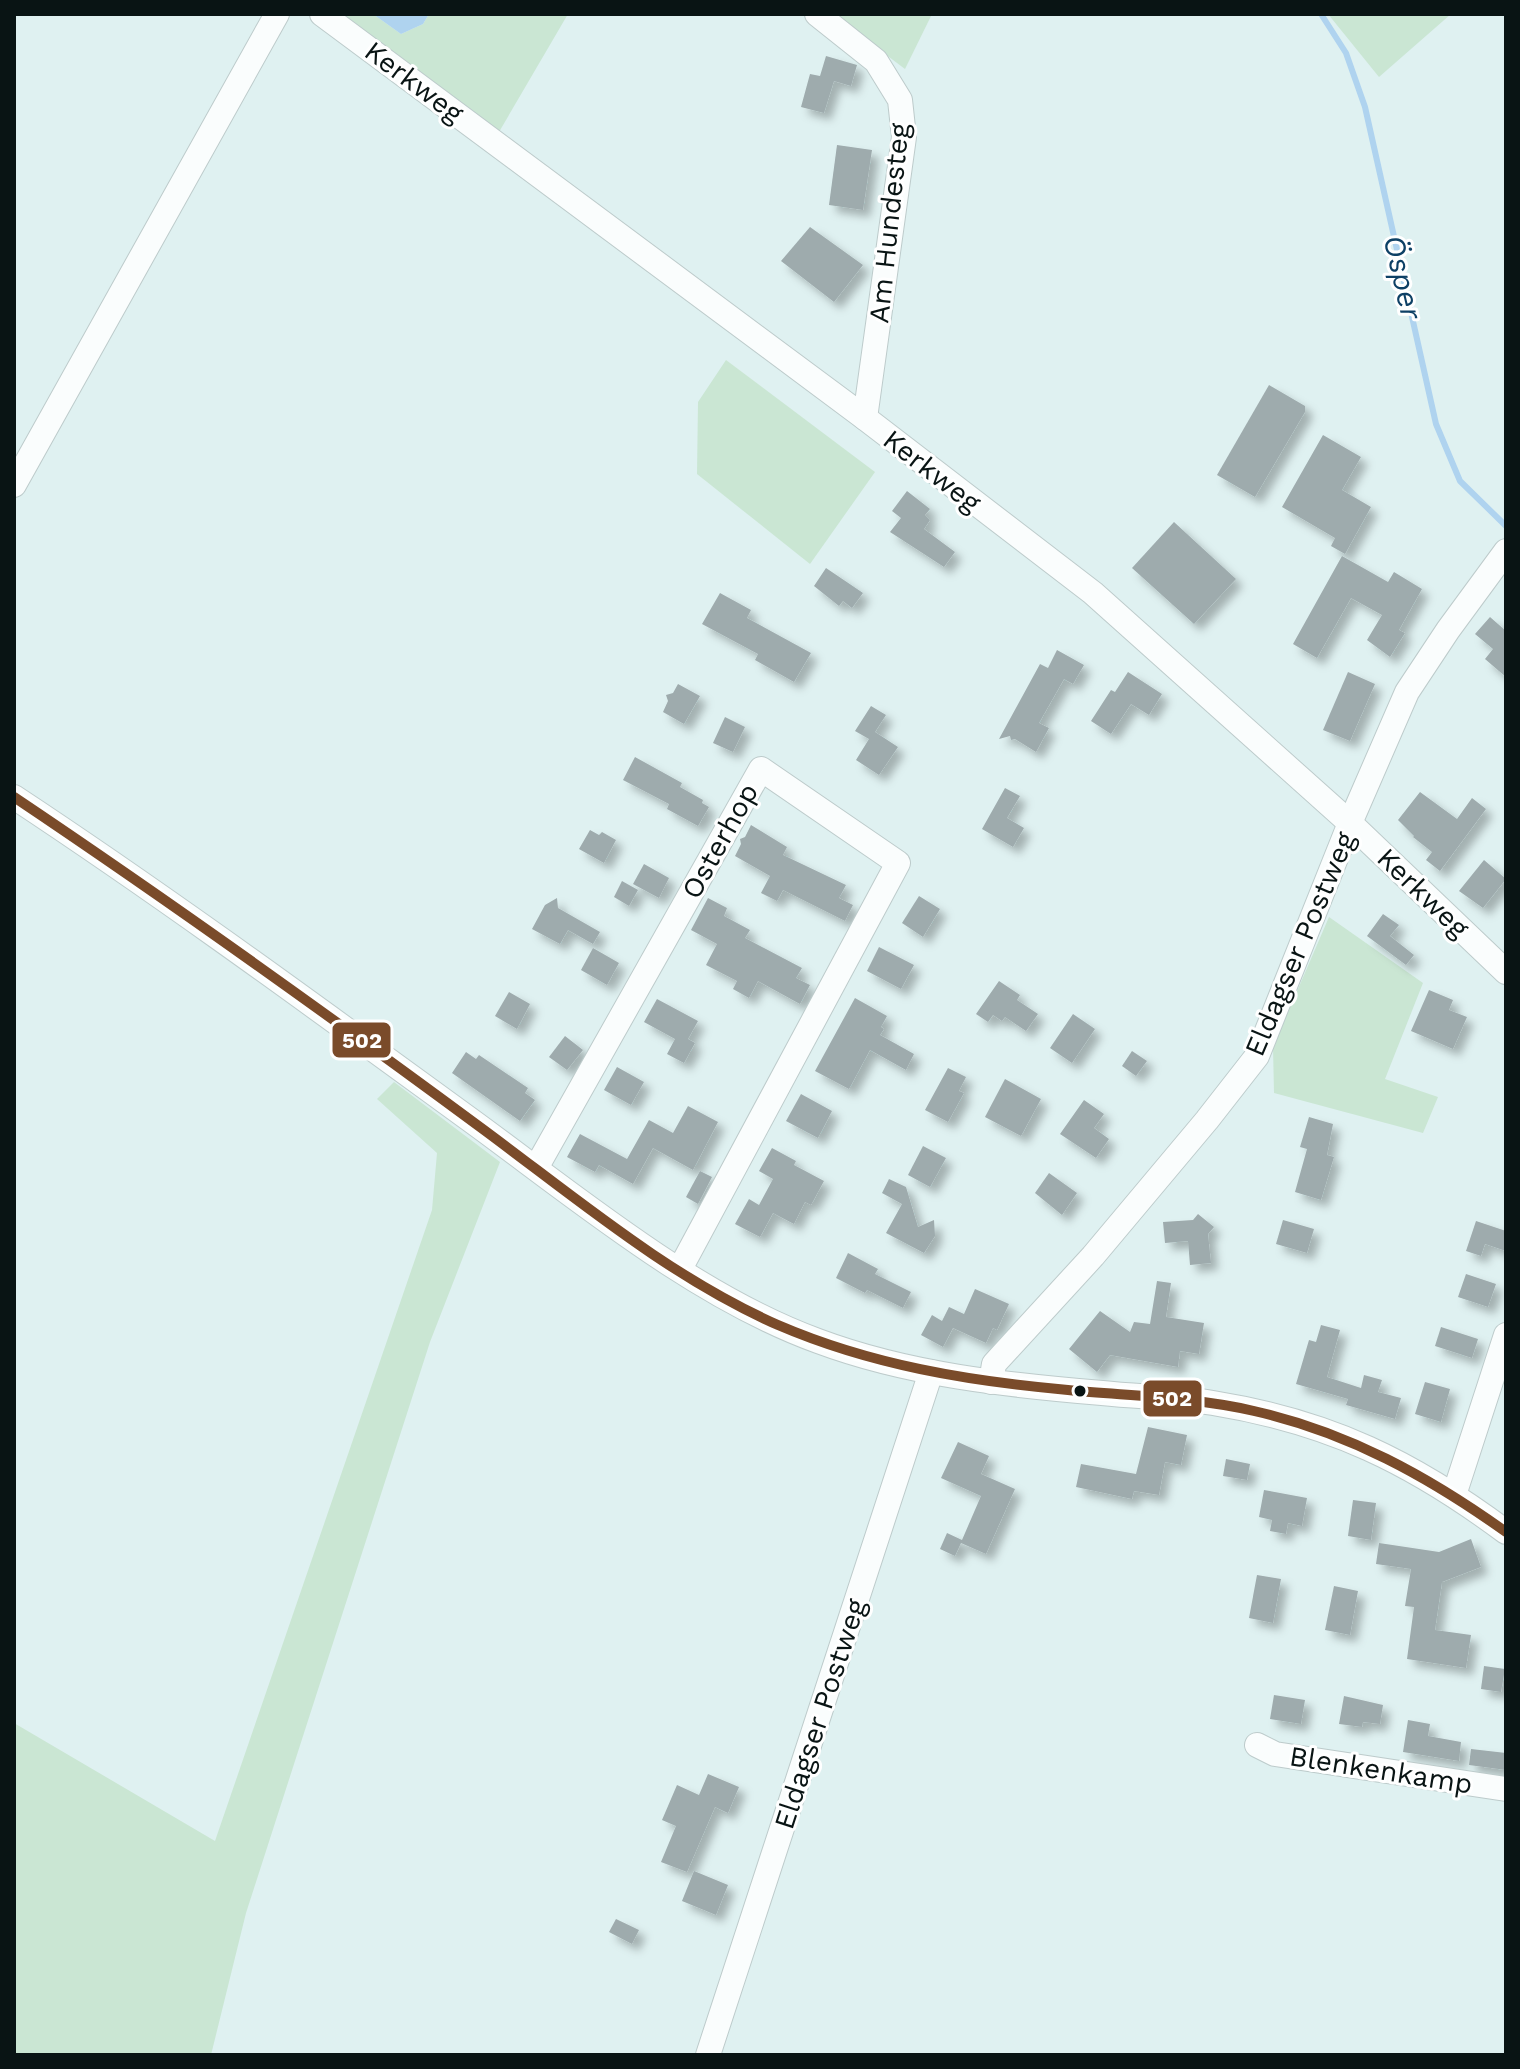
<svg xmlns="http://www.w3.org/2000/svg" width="1520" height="2069" viewBox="0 0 1520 2069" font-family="'Work Sans',sans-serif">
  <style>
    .green { fill: #cae6d3 }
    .water { fill: #afd3ef }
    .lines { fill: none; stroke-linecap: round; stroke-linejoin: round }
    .stream { stroke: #afd3ef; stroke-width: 6 }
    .building { fill: #9eabad; filter: url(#shadow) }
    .minor-casing { stroke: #bdcbcb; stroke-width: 26 }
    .minor { stroke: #fafdfd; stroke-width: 24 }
    .bus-1-casing { stroke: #fff; stroke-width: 16 }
    .bus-1 { stroke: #7a4b2a; stroke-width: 10 }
    .bus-dot { fill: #091414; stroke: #fff; stroke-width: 3 }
    .labels { text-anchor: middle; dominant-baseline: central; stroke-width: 6; stroke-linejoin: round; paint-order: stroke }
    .street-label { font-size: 28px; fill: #091414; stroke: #fff }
    .water-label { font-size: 30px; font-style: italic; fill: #0d4065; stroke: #fff }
    .line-badge { stroke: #fff; stroke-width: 3 }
    .badge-label { font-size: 22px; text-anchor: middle; font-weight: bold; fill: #fff }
  </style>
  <defs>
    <filter id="shadow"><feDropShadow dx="7" dy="7" stdDeviation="4" flood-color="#0004"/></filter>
  </defs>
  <rect width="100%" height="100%" fill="#dff1f1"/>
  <g class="green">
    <path d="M 339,14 L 373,14 L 401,34 L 423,24 L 429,14 L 568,14 L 499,132 Z"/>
    <path d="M 832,14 L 932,14 L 905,69 Z"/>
    <path d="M 1328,14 L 1451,14 L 1379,77 Z"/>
    <path d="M 726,360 L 875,472 L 810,564 L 697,474 L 698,402 Z"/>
    <path d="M 1329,917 L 1423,983 L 1385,1079 L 1438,1097 L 1423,1133 L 1274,1093 L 1273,1047 Z"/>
    <path d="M 394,1082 L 500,1162 L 430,1342 L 246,1913 L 211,2055 L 14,2055 L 14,1723 L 215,1841 L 432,1210 L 437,1153 L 377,1099 Z"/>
  </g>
  <path class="water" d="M 373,14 L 429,14 L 423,24 L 401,34 Z"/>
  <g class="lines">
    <path class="stream" d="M 1321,14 L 1346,53 L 1365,107 L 1436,424 L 1460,481 L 1506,526"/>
  </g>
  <g class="building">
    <path d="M 826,56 L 857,65 L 851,86 L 834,81 L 824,113 L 801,107 L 810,74 L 820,76 Z"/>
    <path d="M 837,145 L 872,150 L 863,210 L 829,205 Z"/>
    <path d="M 810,227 L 863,265 L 834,302 L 781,261 Z"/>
    <path d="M 1269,385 L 1305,406 L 1305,412 L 1255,497 L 1217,475 Z"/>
    <path d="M 1323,435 L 1361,457 L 1342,490 L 1371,507 L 1345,554 L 1331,546 L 1335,538 L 1282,507 Z"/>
    <path d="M 907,491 L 930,509 L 925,515 L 930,520 L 924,529 L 955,552 L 944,567 L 890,532 L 901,518 L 892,511 Z"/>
    <path d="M 1174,522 L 1236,579 L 1194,624 L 1132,568 Z"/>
    <path d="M 1342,556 L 1388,582 L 1394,572 L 1422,589 L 1399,630 L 1405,633 L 1390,657 L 1367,640 L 1382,615 L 1351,598 L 1317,658 L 1293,644 Z"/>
    <path d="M 826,568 L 863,593 L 852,608 L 843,601 L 839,606 L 814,586 Z"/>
    <path d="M 720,593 L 751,610 L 747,618 L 811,653 L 794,682 L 755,660 L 758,654 L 702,624 Z"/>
    <path d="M 1490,617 L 1506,631 L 1506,677 L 1485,659 L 1493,649 L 1475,634 Z"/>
    <path d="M 1057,650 L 1084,665 L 1073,684 L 1064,679 L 1039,723 L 1049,728 L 1036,752 L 1015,739 L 1011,740 L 1010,736 L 999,739 L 1040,664 L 1048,668 Z"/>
    <path d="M 1128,672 L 1162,694 L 1149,715 L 1131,704 L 1111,734 L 1091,721 L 1111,690 L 1115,692 Z"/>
    <path d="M 1348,672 L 1375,684 L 1350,741 L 1323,730 Z"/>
    <path d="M 678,684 L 700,696 L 684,724 L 663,712 L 668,701 L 666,695 L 673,693 Z"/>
    <path d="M 871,706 L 886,715 L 875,732 L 898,747 L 879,775 L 856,760 L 869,739 L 855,731 Z"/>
    <path d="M 725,717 L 745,727 L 733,752 L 713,743 Z"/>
    <path d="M 635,757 L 682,783 L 680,787 L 703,800 L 702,803 L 709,807 L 698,826 L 667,809 L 669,804 L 623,780 Z"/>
    <path d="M 1005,788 L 1020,796 L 1007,818 L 1024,828 L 1013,847 L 982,829 Z"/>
    <path d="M 1420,792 L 1457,819 L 1472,798 L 1486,809 L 1440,871 L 1426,860 L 1432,852 L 1413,837 L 1414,836 L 1398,820 Z"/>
    <path d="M 751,825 L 787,847 L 783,855 L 846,885 L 839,898 L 853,905 L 845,921 L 783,890 L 777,901 L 761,893 L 770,876 L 735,856 L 741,844 L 740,839 L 745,837 Z"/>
    <path d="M 590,830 L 599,835 L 602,832 L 616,840 L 604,863 L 579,849 Z"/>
    <path d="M 1484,860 L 1506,879 L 1483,908 L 1459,891 Z"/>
    <path d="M 644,864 L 669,878 L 659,898 L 633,884 Z"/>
    <path d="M 622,881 L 638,890 L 629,906 L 614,897 Z"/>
    <path d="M 919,896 L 940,909 L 923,937 L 902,923 Z"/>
    <path d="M 557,898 L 558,908 L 600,932 L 593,944 L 568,930 L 560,944 L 532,929 L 545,905 Z"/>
    <path d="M 708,898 L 727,908 L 724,916 L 750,930 L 745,938 L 802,968 L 796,978 L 810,985 L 800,1004 L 758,981 L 749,998 L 733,989 L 737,981 L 706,965 L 717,944 L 691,930 Z"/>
    <path d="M 1383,914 L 1399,925 L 1390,936 L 1414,955 L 1406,965 L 1367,936 Z"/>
    <path d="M 879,947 L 914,965 L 901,989 L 867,971 Z"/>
    <path d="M 593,948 L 619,963 L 607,985 L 581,970 Z"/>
    <path d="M 999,981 L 1020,995 L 1017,1000 L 1038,1014 L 1026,1031 L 1005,1017 L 1002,1021 L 993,1015 L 988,1022 L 976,1014 Z"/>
    <path d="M 1429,990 L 1453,1000 L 1449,1010 L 1467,1017 L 1453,1049 L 1411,1031 Z"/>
    <path d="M 509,992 L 530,1004 L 517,1029 L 495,1016 Z"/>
    <path d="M 855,998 L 887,1016 L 881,1027 L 884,1029 L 880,1035 L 914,1054 L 906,1070 L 870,1050 L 849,1089 L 815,1071 Z"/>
    <path d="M 657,999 L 698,1021 L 688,1039 L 695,1043 L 684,1063 L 667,1054 L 675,1039 L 644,1022 Z"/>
    <path d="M 1073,1014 L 1095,1029 L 1072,1063 L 1050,1048 Z"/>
    <path d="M 565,1036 L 583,1050 L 567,1070 L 549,1057 Z"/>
    <path d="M 1132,1051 L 1147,1061 L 1136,1076 L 1122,1066 Z"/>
    <path d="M 466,1052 L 476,1059 L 479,1055 L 528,1088 L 525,1093 L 535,1100 L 520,1121 L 452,1073 Z"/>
    <path d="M 617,1067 L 644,1082 L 631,1105 L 604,1090 Z"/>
    <path d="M 948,1068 L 966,1077 L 959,1091 L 964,1093 L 948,1122 L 925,1110 Z"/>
    <path d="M 1005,1079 L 1041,1099 L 1021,1136 L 985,1117 Z"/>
    <path d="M 801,1094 L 832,1111 L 818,1138 L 786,1121 Z"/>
    <path d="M 1084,1100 L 1104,1114 L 1094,1128 L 1109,1139 L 1096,1158 L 1060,1134 Z"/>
    <path d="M 688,1106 L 718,1122 L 693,1170 L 653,1148 L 633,1184 L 599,1165 L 595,1172 L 567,1157 L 580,1134 L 627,1159 L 649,1120 L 673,1133 Z"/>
    <path d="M 1309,1117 L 1333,1124 L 1327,1155 L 1334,1157 L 1321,1200 L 1295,1192 L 1307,1149 L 1300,1147 Z"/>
    <path d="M 923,1146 L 946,1158 L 930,1187 L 908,1175 Z"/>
    <path d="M 772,1148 L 796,1161 L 794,1165 L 824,1181 L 811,1205 L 805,1202 L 794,1224 L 773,1213 L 760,1237 L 735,1224 L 749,1199 L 759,1205 L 773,1179 L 759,1171 Z"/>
    <path d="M 700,1171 L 712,1177 L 698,1204 L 686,1197 Z"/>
    <path d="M 1049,1173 L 1077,1193 L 1062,1215 L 1035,1193 Z"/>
    <path d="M 889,1179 L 906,1187 L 918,1227 L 934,1220 L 935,1236 L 924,1253 L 886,1233 L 902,1204 L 882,1193 Z"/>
    <path d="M 1198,1214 L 1214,1227 L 1208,1234 L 1211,1263 L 1190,1265 L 1188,1241 L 1165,1243 L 1163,1222 L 1193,1220 Z"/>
    <path d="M 1283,1220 L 1314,1229 L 1307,1253 L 1276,1244 Z"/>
    <path d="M 1476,1221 L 1506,1231 L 1506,1251 L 1485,1244 L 1481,1256 L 1466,1251 Z"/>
    <path d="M 848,1253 L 878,1269 L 875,1274 L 911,1292 L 903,1308 L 867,1290 L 865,1293 L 836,1278 Z"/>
    <path d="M 1466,1274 L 1496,1284 L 1488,1307 L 1458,1297 Z"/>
    <path d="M 1157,1281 L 1171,1283 L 1166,1317 L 1204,1323 L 1199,1354 L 1180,1351 L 1178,1367 L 1110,1355 L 1097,1372 L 1069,1349 L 1100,1311 L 1130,1332 L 1134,1322 L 1150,1324 Z"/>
    <path d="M 975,1289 L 1009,1304 L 997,1330 L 993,1328 L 986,1343 L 953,1328 L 943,1347 L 921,1335 L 932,1315 L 942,1321 L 949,1307 L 964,1314 Z"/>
    <path d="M 1321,1325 L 1340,1330 L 1327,1377 L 1361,1388 L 1364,1375 L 1382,1380 L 1378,1392 L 1401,1398 L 1395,1419 L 1346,1405 L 1348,1399 L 1296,1384 L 1309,1340 L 1316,1342 Z"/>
    <path d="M 1441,1327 L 1478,1339 L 1472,1358 L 1435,1346 Z"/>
    <path d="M 1425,1382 L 1450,1389 L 1441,1422 L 1415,1414 Z"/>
    <path d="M 1148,1427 L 1187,1435 L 1181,1465 L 1165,1462 L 1159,1495 L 1134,1491 L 1132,1499 L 1076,1487 L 1081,1464 L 1136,1474 Z"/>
    <path d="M 958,1442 L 989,1456 L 981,1474 L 1015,1489 L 986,1554 L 961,1543 L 955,1556 L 940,1549 L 947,1533 L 962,1540 L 981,1496 L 941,1478 Z"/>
    <path d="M 1226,1459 L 1250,1464 L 1247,1480 L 1223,1476 Z"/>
    <path d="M 1264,1490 L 1307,1498 L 1302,1526 L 1288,1523 L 1286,1534 L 1270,1531 L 1272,1520 L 1259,1517 Z"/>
    <path d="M 1353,1500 L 1376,1503 L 1371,1540 L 1348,1536 Z"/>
    <path d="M 1471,1539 L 1481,1567 L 1442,1582 L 1435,1630 L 1471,1635 L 1466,1668 L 1407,1659 L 1414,1607 L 1405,1606 L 1411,1569 L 1376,1564 L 1379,1543 L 1439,1552 Z"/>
    <path d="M 1257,1575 L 1281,1579 L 1273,1623 L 1249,1618 Z"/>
    <path d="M 1334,1586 L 1358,1591 L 1350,1635 L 1325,1630 Z"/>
    <path d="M 1484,1666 L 1505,1669 L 1501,1692 L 1481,1689 Z"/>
    <path d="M 1274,1695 L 1305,1700 L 1301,1724 L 1270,1719 Z"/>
    <path d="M 1344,1696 L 1383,1705 L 1380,1724 L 1363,1722 L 1362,1727 L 1339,1724 Z"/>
    <path d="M 1408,1720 L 1430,1724 L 1428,1736 L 1461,1742 L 1459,1761 L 1403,1752 Z"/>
    <path d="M 1471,1749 L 1506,1753 L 1506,1770 L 1469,1765 Z"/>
    <path d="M 708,1774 L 739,1787 L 728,1813 L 715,1807 L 687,1872 L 661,1862 L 676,1826 L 662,1820 L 677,1785 L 699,1795 Z"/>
    <path d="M 694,1871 L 728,1885 L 716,1915 L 682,1901 Z"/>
    <path d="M 616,1919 L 639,1930 L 632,1944 L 609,1932 Z"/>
  </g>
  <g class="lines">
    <g class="minor-casing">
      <g id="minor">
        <path d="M 322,14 L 865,418 L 1093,593 L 1350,823 L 1506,972"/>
        <path d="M 817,14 L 876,61 L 900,100 L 904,137 L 865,418"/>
        <path d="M 14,485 L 277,14"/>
        <path d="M 14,797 C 173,902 326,1015 480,1127 C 582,1202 699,1298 818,1341 C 909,1375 1007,1385 1102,1393 C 1139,1397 1177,1397 1213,1403 C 1330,1422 1412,1462 1506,1532"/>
        <path d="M 536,1168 L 761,769 L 898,863 L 680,1269"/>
        <path d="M 991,1382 L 994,1364 L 1093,1256 L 1207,1120 L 1257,1056 L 1350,823 L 1407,692 L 1448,630 L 1506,551"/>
        <path d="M 1454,1495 L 1506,1335"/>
        <path d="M 1257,1745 L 1275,1754 L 1506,1789"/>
        <path d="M 708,2055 L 931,1372"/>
      </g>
    </g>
    <use href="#minor" class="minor"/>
    <g class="bus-1-casing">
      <path id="bus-1" d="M 14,797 C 172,903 327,1014 480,1127 C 575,1197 669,1277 778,1325 C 871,1365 968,1381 1068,1390 C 1130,1396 1193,1397 1254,1411 C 1348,1432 1429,1477 1506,1532"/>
    </g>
    <use href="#bus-1" class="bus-1"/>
  </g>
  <circle class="bus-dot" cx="1080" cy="1391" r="7"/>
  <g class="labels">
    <g class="street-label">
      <text transform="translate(414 82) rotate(37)">Kerkweg</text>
      <text transform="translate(889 223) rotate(-84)">Am Hundesteg</text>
      <text transform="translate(932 471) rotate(38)">Kerkweg</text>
      <text transform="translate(720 841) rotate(-61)">Osterhop</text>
      <text transform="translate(1423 893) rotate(44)">Kerkweg</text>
      <text transform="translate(1300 944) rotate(-67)">Eldagser Postweg</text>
      <text transform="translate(820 1714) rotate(-72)">Eldagser Postweg</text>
      <text transform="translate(1381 1770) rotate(9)">Blenkenkamp</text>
    </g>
    <g class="water-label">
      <text transform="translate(1403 277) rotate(77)">Ösper</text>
    </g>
  </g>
  <g class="line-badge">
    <rect x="331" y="1021" width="61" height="38" rx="8" fill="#7a4b2a"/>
    <rect x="1142" y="1379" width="61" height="39" rx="8" fill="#7a4b2a"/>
  </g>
  <g class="badge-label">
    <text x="362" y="1048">502</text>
    <text x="1172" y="1406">502</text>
  </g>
  <rect width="1520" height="2069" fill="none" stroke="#091414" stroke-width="32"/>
</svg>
